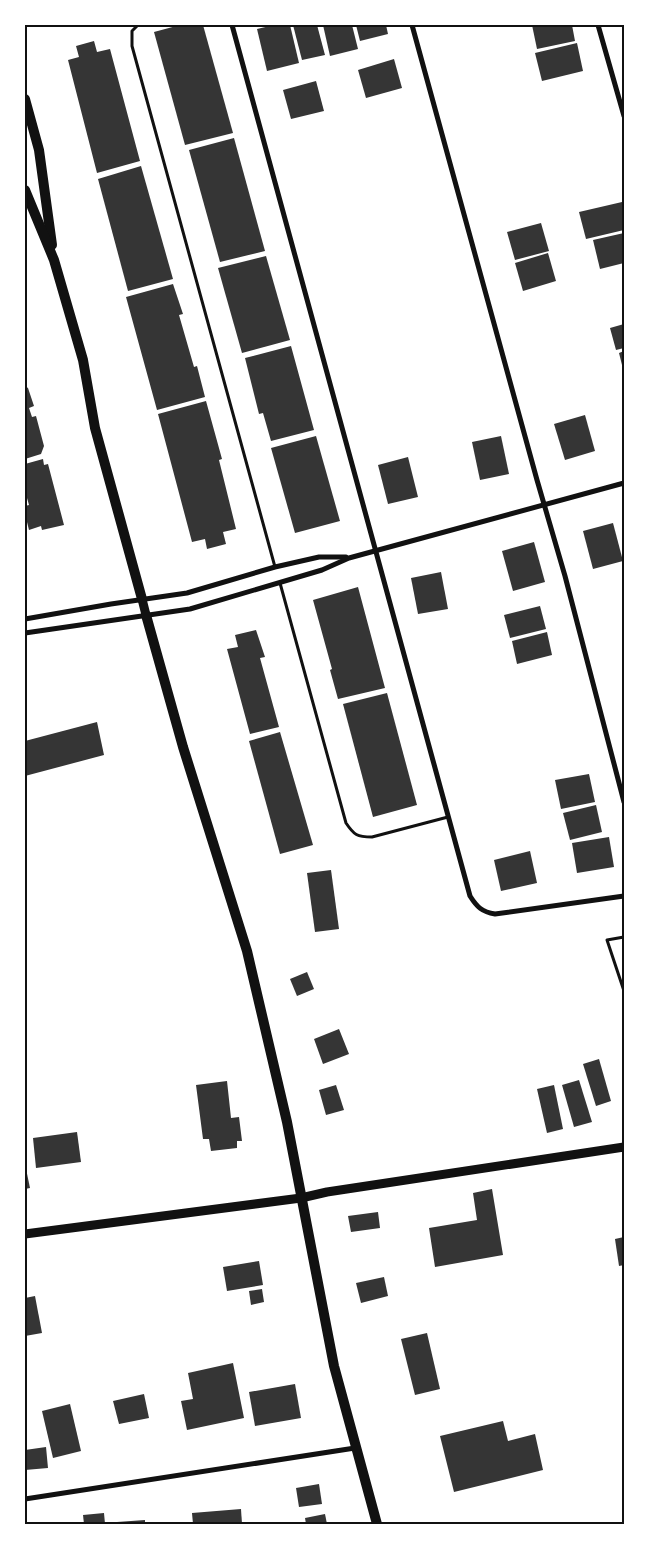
<svg xmlns="http://www.w3.org/2000/svg" width="649" height="1549" viewBox="0 0 649 1549" font-family="Signika,sans-serif">
  <style>
    .building { fill: #353535 }
    .lines { fill: none; stroke-linecap: round; stroke-linejoin: round }
    .service { stroke: #111; stroke-width: 3 }
    .minor { stroke: #111; stroke-width: 5 }
    .tertiary { stroke: #111; stroke-width: 9 }
    .secondary { stroke: #111; stroke-width: 10 }
    .neatline { fill: none; stroke: #111; stroke-width: 2 }
  </style>
  <rect width="100%" height="100%" fill="#fff"/>
  <g class="building">
    <path d="M 180,25 L 203,25 L 233,133 L 185,145 L 154,32 Z"/>
    <path d="M 274,25 L 290,25 L 299,63 L 267,71 L 257,29 Z"/>
    <path d="M 293,25 L 317,25 L 325,55 L 302,60 Z"/>
    <path d="M 323,25 L 352,25 L 358,49 L 330,56 Z"/>
    <path d="M 356,25 L 386,25 L 388,34 L 360,41 Z"/>
    <path d="M 532,25 L 572,25 L 575,41 L 537,49 Z"/>
    <path d="M 94,41 L 97,52 L 110,49 L 140,161 L 97,173 L 68,60 L 79,57 L 76,46 Z"/>
    <path d="M 577,43 L 583,71 L 542,81 L 535,53 Z"/>
    <path d="M 394,59 L 402,88 L 366,98 L 358,70 Z"/>
    <path d="M 316,81 L 324,111 L 291,119 L 283,90 Z"/>
    <path d="M 234,138 L 265,251 L 220,262 L 189,150 Z"/>
    <path d="M 141,166 L 173,279 L 128,291 L 98,179 Z"/>
    <path d="M 622,202 L 624,211 L 624,230 L 586,239 L 579,212 Z"/>
    <path d="M 541,223 L 549,251 L 515,260 L 507,232 Z"/>
    <path d="M 624,233 L 624,263 L 600,269 L 593,240 Z"/>
    <path d="M 548,253 L 556,281 L 523,291 L 515,263 Z"/>
    <path d="M 266,256 L 290,340 L 242,353 L 218,268 Z"/>
    <path d="M 173,284 L 183,314 L 179,315 L 194,367 L 197,366 L 205,397 L 157,410 L 126,297 Z"/>
    <path d="M 624,324 L 624,348 L 616,350 L 610,328 Z"/>
    <path d="M 291,346 L 314,430 L 271,441 L 263,413 L 259,414 L 245,358 Z"/>
    <path d="M 624,351 L 624,369 L 623,369 L 619,353 Z"/>
    <path d="M 25,386 L 28,388 L 34,406 L 29,408 L 32,417 L 36,416 L 44,446 L 41,454 L 25,459 Z"/>
    <path d="M 206,401 L 222,459 L 219,460 L 236,529 L 223,532 L 226,544 L 207,549 L 205,539 L 192,542 L 158,414 Z"/>
    <path d="M 585,415 L 595,451 L 565,460 L 554,424 Z"/>
    <path d="M 316,436 L 340,521 L 295,533 L 271,448 Z"/>
    <path d="M 501,436 L 509,474 L 480,480 L 472,442 Z"/>
    <path d="M 408,457 L 418,497 L 388,504 L 378,465 Z"/>
    <path d="M 43,459 L 44,465 L 48,464 L 64,525 L 42,530 L 41,526 L 29,530 L 25,514 L 25,506 L 29,505 L 25,491 L 25,464 Z"/>
    <path d="M 613,523 L 623,561 L 593,569 L 583,531 Z"/>
    <path d="M 534,542 L 545,582 L 513,591 L 502,551 Z"/>
    <path d="M 441,572 L 448,609 L 418,614 L 411,578 Z"/>
    <path d="M 358,587 L 385,688 L 338,699 L 330,670 L 332,669 L 313,600 Z"/>
    <path d="M 540,606 L 546,629 L 510,638 L 504,615 Z"/>
    <path d="M 256,630 L 265,657 L 260,658 L 279,727 L 250,734 L 227,649 L 238,647 L 235,635 Z"/>
    <path d="M 547,632 L 552,655 L 517,664 L 512,641 Z"/>
    <path d="M 387,693 L 417,805 L 373,817 L 343,704 Z"/>
    <path d="M 97,722 L 104,755 L 25,776 L 25,741 Z"/>
    <path d="M 280,732 L 313,845 L 280,854 L 249,741 Z"/>
    <path d="M 589,774 L 595,802 L 561,809 L 555,780 Z"/>
    <path d="M 596,805 L 602,832 L 570,840 L 563,813 Z"/>
    <path d="M 609,837 L 614,867 L 577,873 L 572,843 Z"/>
    <path d="M 530,851 L 537,883 L 501,891 L 494,860 Z"/>
    <path d="M 331,870 L 339,929 L 315,932 L 307,873 Z"/>
    <path d="M 307,972 L 314,989 L 297,996 L 290,979 Z"/>
    <path d="M 339,1029 L 349,1054 L 323,1064 L 314,1039 Z"/>
    <path d="M 599,1059 L 611,1101 L 596,1106 L 583,1064 Z"/>
    <path d="M 579,1080 L 592,1122 L 574,1127 L 562,1085 Z"/>
    <path d="M 227,1081 L 231,1118 L 239,1117 L 242,1141 L 237,1141 L 237,1148 L 211,1151 L 209,1139 L 203,1139 L 196,1085 Z"/>
    <path d="M 336,1085 L 344,1110 L 326,1115 L 319,1090 Z"/>
    <path d="M 554,1085 L 563,1129 L 547,1133 L 537,1089 Z"/>
    <path d="M 77,1132 L 81,1162 L 36,1168 L 33,1138 Z"/>
    <path d="M 25,1164 L 30,1188 L 25,1189 Z"/>
    <path d="M 492,1189 L 503,1255 L 435,1267 L 429,1228 L 477,1220 L 473,1193 Z"/>
    <path d="M 378,1212 L 380,1228 L 351,1232 L 348,1216 Z"/>
    <path d="M 624,1237 L 624,1265 L 619,1266 L 615,1239 Z"/>
    <path d="M 259,1261 L 263,1285 L 227,1291 L 223,1267 Z"/>
    <path d="M 384,1277 L 388,1296 L 361,1303 L 356,1283 Z"/>
    <path d="M 262,1289 L 264,1302 L 251,1305 L 249,1291 Z"/>
    <path d="M 35,1296 L 42,1333 L 25,1336 L 25,1298 Z"/>
    <path d="M 427,1333 L 440,1389 L 415,1395 L 401,1339 Z"/>
    <path d="M 233,1363 L 244,1418 L 187,1430 L 181,1401 L 193,1399 L 188,1373 Z"/>
    <path d="M 295,1384 L 301,1418 L 255,1426 L 249,1392 Z"/>
    <path d="M 144,1394 L 149,1418 L 119,1424 L 113,1401 Z"/>
    <path d="M 70,1404 L 81,1451 L 53,1458 L 42,1411 Z"/>
    <path d="M 503,1421 L 508,1441 L 535,1434 L 543,1470 L 454,1492 L 440,1436 Z"/>
    <path d="M 46,1447 L 48,1468 L 25,1470 L 25,1450 Z"/>
    <path d="M 319,1484 L 322,1504 L 299,1507 L 296,1488 Z"/>
    <path d="M 241,1509 L 242,1524 L 193,1524 L 192,1513 Z"/>
    <path d="M 104,1513 L 105,1524 L 84,1524 L 83,1515 Z"/>
    <path d="M 325,1514 L 327,1524 L 306,1524 L 305,1518 Z"/>
    <path d="M 145,1520 L 145,1524 L 117,1524 L 117,1522 Z"/>
  </g>
  <g class="lines">
    <g class="service">
      <path d="M 138,25 L 132,31 L 132,46 L 275,567"/>
      <path d="M 280,583 L 346,823 C 354,835 357,837 372,837 L 448,817"/>
      <path d="M 624,937 L 607,940 L 624,991"/>
    </g>
    <g class="minor">
      <path d="M 232,25 L 470,896 C 477,907 482,912 495,914 L 624,896"/>
      <path d="M 412,25 L 537,480 L 565,576 L 624,802"/>
      <path d="M 598,25 L 624,116"/>
      <path d="M 25,619 L 111,604 L 187,593 L 275,567 L 319,557 L 346,557"/>
      <path d="M 25,633 L 190,609 L 322,570 L 349,558 L 624,483"/>
      <path d="M 25,1499 L 355,1448"/>
    </g>
    <g class="tertiary">
      <path d="M 142,599 L 146,615"/>
      <path d="M 25,1234 L 301,1198 L 327,1192 L 624,1147"/>
    </g>
    <g class="secondary">
      <path d="M 25,99 L 39,150 L 52,245"/>
      <path d="M 25,190 L 54,260 L 83,360 L 95,428 L 142,599"/>
      <path d="M 146,615 L 183,747 L 247,951 L 287,1122 L 334,1366 L 377,1524"/>
    </g>
  </g>
  <rect width="649" height="1549" fill="none" stroke="#ffffff" stroke-width="52"/>
  <rect x="26" y="26" width="597" height="1497" class="neatline"/>
</svg>
